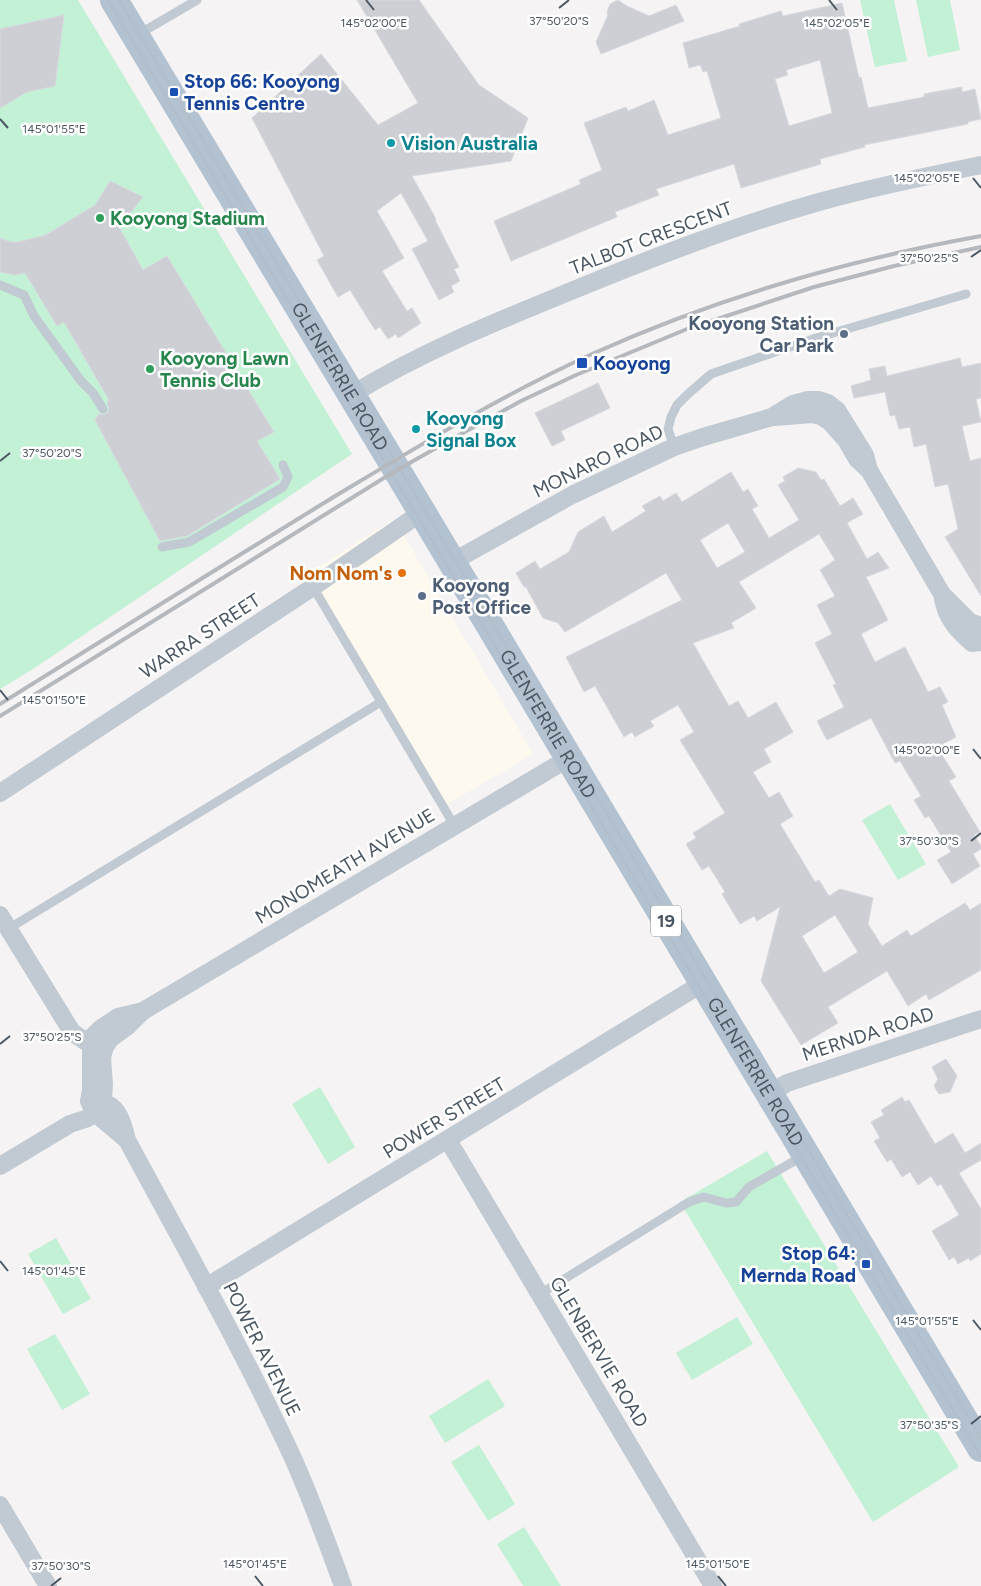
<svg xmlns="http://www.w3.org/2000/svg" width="981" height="1586" viewBox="0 0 981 1586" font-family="Figtree,sans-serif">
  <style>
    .commercial { fill: #fdf9ef }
    .green { fill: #c3f1d5 }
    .building { fill: #cdcfd5; stroke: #d7d9de; fill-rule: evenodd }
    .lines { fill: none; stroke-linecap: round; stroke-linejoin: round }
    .lane { stroke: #c1cad2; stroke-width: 9 }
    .street { stroke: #c1cad2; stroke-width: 18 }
    .primary { stroke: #b3c2d1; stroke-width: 28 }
    .tram { stroke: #b5b8bd; stroke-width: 1 }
    .rail { stroke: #b5b8bd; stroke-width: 4 }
    .ticks { fill: none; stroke: #4a5661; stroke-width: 2 }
    .transit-dot { fill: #1a4fb4; stroke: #fff; stroke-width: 2 }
    .culture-dot { fill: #0f9aa8; stroke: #fff; stroke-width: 2 }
    .leisure-dot { fill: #2e9e5b; stroke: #fff; stroke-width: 2 }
    .service-dot { fill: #5c6f8a; stroke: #fff; stroke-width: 2 }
    .food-dot { fill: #e8710a; stroke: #fff; stroke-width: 2 }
    .labels { text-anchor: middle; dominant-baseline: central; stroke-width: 5; stroke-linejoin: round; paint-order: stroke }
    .shield { fill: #fff; stroke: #808990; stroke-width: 1 }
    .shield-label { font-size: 18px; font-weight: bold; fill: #4a5661 }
    .transit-label { font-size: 19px; font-weight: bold; fill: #164399; stroke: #fff; text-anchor: start }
    .culture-label { font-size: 19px; font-weight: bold; fill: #0d838f; stroke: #fff; text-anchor: start }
    .leisure-label { font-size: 19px; font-weight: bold; fill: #27864d; stroke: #fff; text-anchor: start }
    .street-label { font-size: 19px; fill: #4a5661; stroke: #fff }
    .service-label { font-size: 19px; font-weight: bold; fill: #4e5e75; stroke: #fff; text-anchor: end }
    .food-label { font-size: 19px; font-weight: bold; fill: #c56008; stroke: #fff; text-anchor: end }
    .ticks-label { font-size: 12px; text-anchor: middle; fill: #4a5661; stroke: #fff; stroke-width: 5; stroke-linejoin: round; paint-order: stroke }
  </style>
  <rect width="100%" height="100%" fill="#f5f3f3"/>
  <path class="commercial" d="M 394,519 L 533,754 L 439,809 L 304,576 Z"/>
  <g class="green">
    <path d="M 0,0 L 78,0 L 352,454 L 33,669 L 0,689 Z"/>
    <path d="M 860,0 L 894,0 L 907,61 L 875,67 Z"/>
    <path d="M 916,0 L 950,0 L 960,50 L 928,57 Z"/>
    <path d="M 890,804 L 926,864 L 898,880 L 862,820 Z"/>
    <path d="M 320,1087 L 355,1147 L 328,1164 L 292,1104 Z"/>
    <path d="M 767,1151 L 959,1467 L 873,1522 L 680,1202 Z"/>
    <path d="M 56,1238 L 91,1299 L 63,1314 L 28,1254 Z"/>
    <path d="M 737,1317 L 753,1344 L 692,1380 L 676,1353 Z"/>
    <path d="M 55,1334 L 90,1394 L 62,1410 L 27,1349 Z"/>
    <path d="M 488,1379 L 505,1406 L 445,1443 L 429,1416 Z"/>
    <path d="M 479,1445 L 515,1504 L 488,1521 L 451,1462 Z"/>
    <path d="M 524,1527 L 561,1586 L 523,1586 L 497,1544 Z"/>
  </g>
  <g class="building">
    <path d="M 357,0 L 419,0 L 479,85 L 528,118 L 511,161 L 412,176 L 436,219 L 435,220 L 459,267 L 454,269 L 460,281 L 451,286 L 454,292 L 439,300 L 412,249 L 428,241 L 401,193 L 377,211 L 404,258 L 382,271 L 407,311 L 412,308 L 421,323 L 398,338 L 396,334 L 388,339 L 380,327 L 375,330 L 350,290 L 338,297 L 317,260 L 324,256 L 252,118 L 321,54 L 378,125 L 418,103 Z"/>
    <path d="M 618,0 L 627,6 L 649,16 L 676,5 L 684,21 L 601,54 L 596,42 L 608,15 L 607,12 L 610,4 Z"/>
    <path d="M 842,3 L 859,78 L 861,77 L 868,108 L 924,97 L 924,94 L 962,87 L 962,92 L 975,89 L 981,119 L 968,122 L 968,124 L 864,145 L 865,147 L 820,159 L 821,164 L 741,188 L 734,164 L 656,189 L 659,195 L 615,212 L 617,217 L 511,261 L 494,221 L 581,184 L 579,180 L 602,170 L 584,123 L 626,107 L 628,111 L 654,100 L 668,135 L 721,118 L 707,71 L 703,72 L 700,65 L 689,68 L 683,43 L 740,26 L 739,24 L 781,11 L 783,16 ZM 820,60 L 832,113 L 789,126 L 775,79 L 788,75 L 786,70 Z"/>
    <path d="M 64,15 L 55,86 L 27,92 L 0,108 L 0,29 Z"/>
    <path d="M 110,181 L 143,197 L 119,227 L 143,270 L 167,256 L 274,432 L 257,441 L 280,479 L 187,536 L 160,541 L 95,420 L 99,414 L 104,415 L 108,412 L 109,408 L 107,403 L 109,400 L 64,322 L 57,326 L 25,273 L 15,275 L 0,272 L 0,238 L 11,242 L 18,242 L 46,235 L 95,205 Z"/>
    <path d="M 960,358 L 962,367 L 981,363 L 981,398 L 976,399 L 981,422 L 962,426 L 970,461 L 981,458 L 981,596 L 945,537 L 958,529 L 948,484 L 935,487 L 926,444 L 914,447 L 910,427 L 899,429 L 895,415 L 890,416 L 885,392 L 854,398 L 851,386 L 871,380 L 869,369 L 885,366 L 887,376 Z"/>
    <path d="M 598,383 L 610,408 L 561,431 L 565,440 L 552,446 L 535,413 Z"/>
    <path d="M 798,468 L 816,472 L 821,480 L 824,479 L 840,506 L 853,498 L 863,514 L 847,523 L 867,559 L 878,552 L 889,568 L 866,577 L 888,620 L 861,634 L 875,662 L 905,647 L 928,692 L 940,687 L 948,702 L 942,705 L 956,737 L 937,747 L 956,777 L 949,781 L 980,832 L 974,835 L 981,846 L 981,849 L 973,854 L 980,866 L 952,884 L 937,860 L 951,852 L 929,816 L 925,818 L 914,800 L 921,796 L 900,761 L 895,763 L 871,718 L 827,740 L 817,721 L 844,707 L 833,685 L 836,684 L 815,643 L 832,634 L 817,605 L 835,596 L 820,570 L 835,560 L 819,534 L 739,582 L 756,608 L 731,623 L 734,628 L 693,643 L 729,706 L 738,701 L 748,718 L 776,702 L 793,732 L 764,749 L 771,762 L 753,772 L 769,798 L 779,792 L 793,816 L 780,824 L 815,882 L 819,880 L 829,896 L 840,889 L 873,898 L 868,924 L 882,946 L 907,930 L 911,936 L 965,903 L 970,910 L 981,903 L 981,970 L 929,1000 L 926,994 L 908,1006 L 887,971 L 828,1007 L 838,1023 L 801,1045 L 761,981 L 780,907 L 757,921 L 754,916 L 740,924 L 722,894 L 725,892 L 709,866 L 702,870 L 686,844 L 696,838 L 693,833 L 725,813 L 680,740 L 694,732 L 678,705 L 650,721 L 654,726 L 635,737 L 632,732 L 624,737 L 595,686 L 584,692 L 566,657 L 682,600 L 666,573 L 565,632 L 558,623 L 543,618 L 526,587 L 524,587 L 516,573 L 535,561 L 540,569 L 569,552 L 578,532 L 604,516 L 612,532 L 646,511 L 642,506 L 660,496 L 663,501 L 676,493 L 682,502 L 731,472 L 743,492 L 748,489 L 758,506 L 752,509 L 769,538 L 799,520 L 778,485 L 785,481 L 783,477 ZM 728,523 L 745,552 L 717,568 L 700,540 ZM 835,915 L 858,952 L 824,973 L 802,936 Z"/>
    <path d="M 946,1059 L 957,1076 L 950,1092 L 939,1094 L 934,1086 L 938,1079 L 932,1067 Z"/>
    <path d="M 902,1097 L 905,1102 L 909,1100 L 935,1144 L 953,1133 L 965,1153 L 981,1143 L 981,1160 L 959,1173 L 981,1209 L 981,1254 L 970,1261 L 969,1258 L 958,1264 L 954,1257 L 949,1260 L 932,1231 L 959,1215 L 941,1184 L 937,1186 L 931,1176 L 918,1185 L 910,1172 L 902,1177 L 891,1159 L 887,1162 L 874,1141 L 880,1138 L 871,1122 L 884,1115 L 881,1110 Z"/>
  </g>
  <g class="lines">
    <g class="lane">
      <path d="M 139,34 L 197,0"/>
      <path d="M 0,285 L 24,295 L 34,316 L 81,381 L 93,393 L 103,409"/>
      <path d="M 674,447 L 668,429 L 671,417 L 677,405 L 688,394 L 711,374 L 816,338 L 966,294"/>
      <path d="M 162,547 L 189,542 L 283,487 L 288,477 L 283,465"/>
      <path d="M 313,587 L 454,825"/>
      <path d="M 8,929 L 381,702"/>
      <path d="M 540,1294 L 689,1202 L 704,1197 L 726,1203 L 736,1202 L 749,1187 L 803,1156"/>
    </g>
    <g class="street">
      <path d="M 351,395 C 416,355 488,325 559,296 C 644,261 730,227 819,202 C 872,187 927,176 981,165"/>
      <path d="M 775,417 L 812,414 L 821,416 L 830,422 L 846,440 L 857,459 L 869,470 L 942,594 L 970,622 L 981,626"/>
      <path d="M 452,562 L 572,495 L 674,447 L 703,437 L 772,417 L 793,404 L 808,400 L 819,400 L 828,403 L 837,410 L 865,455 L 869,470"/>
      <path d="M 943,599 C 947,619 957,630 972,643 L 981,642"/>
      <path d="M 0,793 L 313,587 L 422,512"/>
      <path d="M 0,915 L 72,1032 L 85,1041 L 102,1046"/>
      <path d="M 769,1094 L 787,1083 L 981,1019"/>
      <path d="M 93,1101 C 117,1101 122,1119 127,1140 C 183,1244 242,1348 292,1456 C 311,1498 327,1542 343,1586"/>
      <path d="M 126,1139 L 94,1112 L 89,1101 L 91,1090 L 91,1042 L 94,1035 L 100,1029 L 118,1017 L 143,1011"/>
      <path d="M 448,1140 L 713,1586"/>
      <path d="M 0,1166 L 70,1124 L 88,1118 L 94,1112 L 103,1101 L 103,1097 L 104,1085 L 102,1057 L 105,1047 L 110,1039 L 128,1026 L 143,1011 L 569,758"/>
      <path d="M 206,1287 L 703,983"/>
      <path d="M 0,1505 L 48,1586"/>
    </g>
    <path class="primary" id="s1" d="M 114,0 L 422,512 L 981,1448"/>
    <g class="tram">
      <path d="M 108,0 L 981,1457"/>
      <path d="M 119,0 L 981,1438"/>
    </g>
    <g class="rail">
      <path d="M 0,704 C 111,635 221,566 332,498 C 417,447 502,395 592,354 C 716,298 848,260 981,236"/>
      <path d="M 0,716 L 392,473 L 452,439 L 521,401 L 576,375 L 687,329 L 814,287 L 894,266 L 981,247"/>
    </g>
  </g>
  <path class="ticks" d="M 366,0 L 374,10M 829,0 L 837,10M 559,8 L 569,0M 0,119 L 8,128M 973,178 L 981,188M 971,257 L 981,250M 0,461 L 10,453M 0,690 L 8,700M 973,749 L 981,759M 971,841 L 981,833M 0,1044 L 10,1036M 0,1261 L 8,1271M 973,1320 L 981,1330M 971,1424 L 981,1416M 255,1576 L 263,1586M 718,1576 L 726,1586M 51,1586 L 61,1578"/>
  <g class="transit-dot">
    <rect x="169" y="87" width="10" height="10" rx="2.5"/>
    <rect x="576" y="357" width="12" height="12" rx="2.5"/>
    <rect x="861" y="1259" width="10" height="10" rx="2.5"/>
  </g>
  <g class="culture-dot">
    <circle cx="391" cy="143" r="5"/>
    <circle cx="416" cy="429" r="5"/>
  </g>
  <g class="leisure-dot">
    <circle cx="100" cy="218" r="5"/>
    <circle cx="150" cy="369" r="5"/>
  </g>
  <g class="service-dot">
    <circle cx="844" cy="334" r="5"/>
    <circle cx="422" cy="596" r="5"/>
  </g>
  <circle class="food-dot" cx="402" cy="573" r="5"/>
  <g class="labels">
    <rect class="shield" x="651" y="905.5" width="30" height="31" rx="4"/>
    <g class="shield-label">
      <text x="666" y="921">19</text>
    </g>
    <g class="transit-label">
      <text x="184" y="81">Stop 66: Kooyong<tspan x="184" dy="22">Tennis Centre</tspan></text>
      <text x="593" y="363">Kooyong</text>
      <text x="856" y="1253" text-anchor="end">Stop 64:<tspan x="856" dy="22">Mernda Road</tspan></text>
    </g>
    <g class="culture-label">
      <text x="401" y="143">Vision Australia</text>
      <text x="426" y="418">Kooyong<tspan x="426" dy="22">Signal Box</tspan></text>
    </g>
    <g class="leisure-label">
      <text x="110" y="218">Kooyong Stadium</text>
      <text x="160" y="358">Kooyong Lawn<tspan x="160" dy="22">Tennis Club</tspan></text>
    </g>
    <g class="street-label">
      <text transform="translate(651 238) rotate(-21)">TALBOT CRESCENT</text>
      <text stroke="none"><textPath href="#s1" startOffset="439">GLENFERRIE ROAD</textPath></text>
      <text transform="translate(598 461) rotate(-26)">MONARO ROAD</text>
      <text transform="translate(200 636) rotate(-33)">WARRA STREET</text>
      <text stroke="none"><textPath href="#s1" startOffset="844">GLENFERRIE ROAD</textPath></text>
      <text transform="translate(345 866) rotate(-31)">MONOMEATH AVENUE</text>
      <text transform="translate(868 1034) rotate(-18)">MERNDA ROAD</text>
      <text stroke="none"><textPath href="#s1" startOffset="1249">GLENFERRIE ROAD</textPath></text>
      <text transform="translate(444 1118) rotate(-31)">POWER STREET</text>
      <text transform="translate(262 1349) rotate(63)">POWER AVENUE</text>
      <text transform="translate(599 1352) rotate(59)">GLENBERVIE ROAD</text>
    </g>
    <g class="service-label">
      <text x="834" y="323">Kooyong Station<tspan x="834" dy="22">Car Park</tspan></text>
      <text x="432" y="585" text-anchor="start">Kooyong<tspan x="432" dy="22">Post Office</tspan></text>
    </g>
    <g class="food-label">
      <text x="392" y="573">Nom Nom's</text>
    </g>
  </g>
  <g class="ticks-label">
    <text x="559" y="25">37°50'20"S</text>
    <text x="374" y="27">145°02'00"E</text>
    <text x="837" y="27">145°02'05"E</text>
    <text x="54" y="133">145°01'55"E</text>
    <text x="927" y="182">145°02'05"E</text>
    <text x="929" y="262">37°50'25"S</text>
    <text x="52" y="457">37°50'20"S</text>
    <text x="54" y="704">145°01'50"E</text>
    <text x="927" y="754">145°02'00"E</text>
    <text x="929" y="845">37°50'30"S</text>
    <text x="52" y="1041">37°50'25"S</text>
    <text x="54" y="1275">145°01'45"E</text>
    <text x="927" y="1325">145°01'55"E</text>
    <text x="929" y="1429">37°50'35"S</text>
    <text x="255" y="1568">145°01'45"E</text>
    <text x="718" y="1568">145°01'50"E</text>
    <text x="61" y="1570">37°50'30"S</text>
  </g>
</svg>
